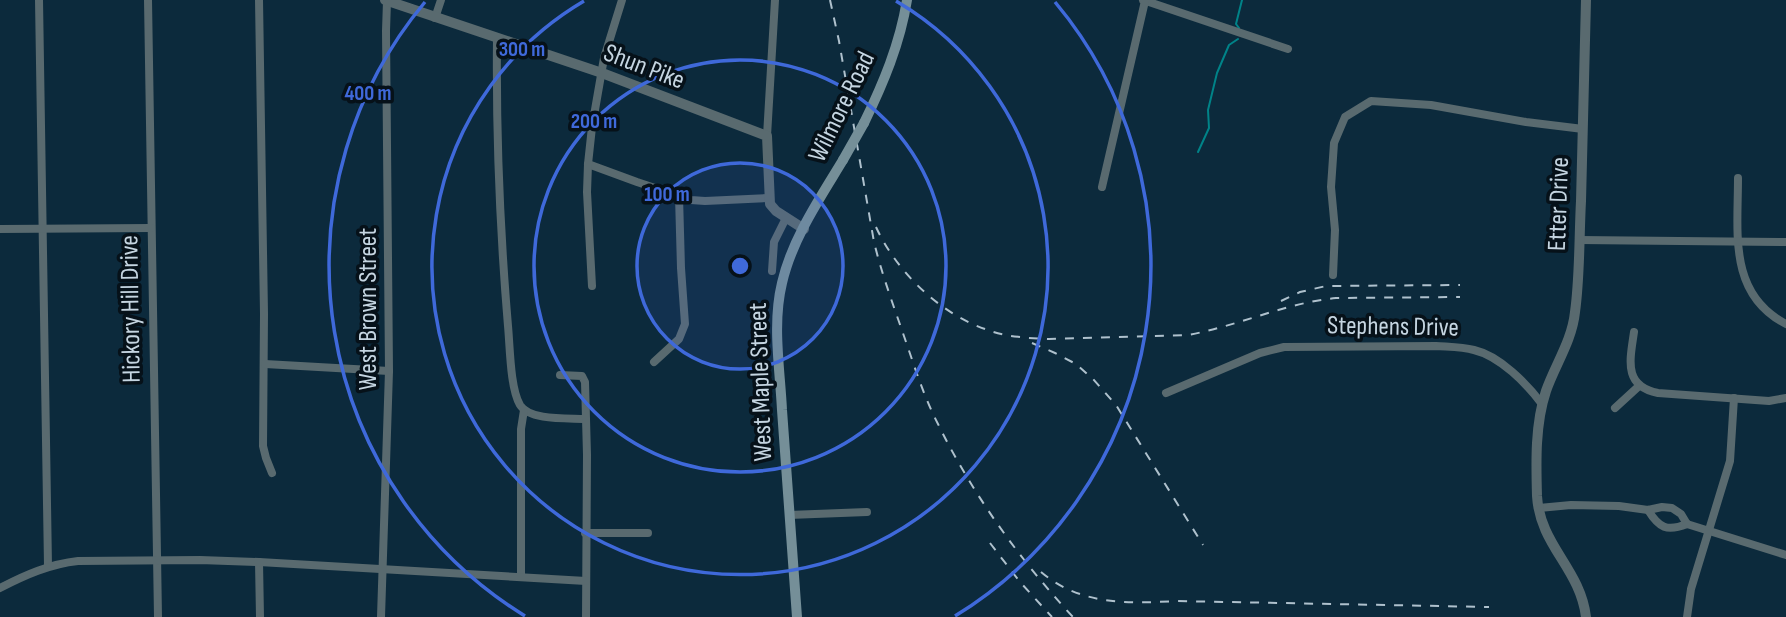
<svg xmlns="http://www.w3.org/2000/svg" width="1786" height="617" viewBox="0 0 1786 617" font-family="'Sofia Sans Condensed',sans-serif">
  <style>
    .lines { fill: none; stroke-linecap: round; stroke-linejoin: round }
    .stream { stroke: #008388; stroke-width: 2 }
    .minor { stroke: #596a6f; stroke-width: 8 }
    .tertiary { stroke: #596a6f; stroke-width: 10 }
    .secondary { stroke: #758f98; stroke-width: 10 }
    .rail { stroke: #afc1cd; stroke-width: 2; stroke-dasharray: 9 9; stroke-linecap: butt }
    .secondary-bridge { stroke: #758f98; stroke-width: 10 }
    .ring { fill: none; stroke: #3f69da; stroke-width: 3.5 }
    .labels { text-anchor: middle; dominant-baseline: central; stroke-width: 7; stroke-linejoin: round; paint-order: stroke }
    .street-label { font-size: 26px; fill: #c5d5e1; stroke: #061119 }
    .centre { fill: #3f69da; stroke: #061119; stroke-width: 3.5 }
    .ring-label { font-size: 21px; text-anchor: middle; font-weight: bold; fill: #3f69da; stroke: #061119; stroke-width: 7; stroke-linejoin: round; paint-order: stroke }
  </style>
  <rect width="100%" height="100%" fill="#0c2a3c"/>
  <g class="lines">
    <g class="stream">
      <path d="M 1239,28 L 1236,24 L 1242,0"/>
      <path d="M 1198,152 L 1209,128 L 1208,110 L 1217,73 L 1229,45 L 1238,39"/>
    </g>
    <g class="minor">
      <path d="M 39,0 L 48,566"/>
      <path d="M 148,0 L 158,617"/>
      <path d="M 259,0 L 264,314 L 263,446 L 266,458 L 272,473"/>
      <path d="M 1143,0 L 1288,49"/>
      <path d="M 435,18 L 441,0"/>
      <path d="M 497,39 C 496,135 500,231 508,326 C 510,346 510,388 520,405 C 530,421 568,418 585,419"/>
      <path d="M 767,136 L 775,0"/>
      <path d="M 588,164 L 637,182 L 691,200 L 705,201 L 769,198"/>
      <path d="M 1738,178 C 1738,233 1728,294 1786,324"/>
      <path d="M 1102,187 L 1145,1"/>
      <path d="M 0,229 L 151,228"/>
      <path d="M 1579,240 L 1786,242"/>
      <path d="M 772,271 L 774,242 L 786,218"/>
      <path d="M 1333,275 L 1335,230 L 1331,187 L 1334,143 L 1345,117 L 1371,101 L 1431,105 L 1526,122 L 1583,129"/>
      <path d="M 592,286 L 587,192 L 588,164 L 592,127 L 604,58 L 622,0"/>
      <path d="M 1634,332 C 1630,360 1623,386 1658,393 L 1769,401 L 1786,398"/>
      <path d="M 654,362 L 679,339 L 685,324 L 681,268 L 679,196"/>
      <path d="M 265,364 L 389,371"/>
      <path d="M 560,375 L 582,376 L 585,382 L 587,455 L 586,617"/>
      <path d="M 1166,393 L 1260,353 L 1284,347 L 1436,346 C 1449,347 1462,347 1474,350 C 1500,356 1527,384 1542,404"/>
      <path d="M 1615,408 L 1639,386"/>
      <path d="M 1539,508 L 1571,505 L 1619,506 L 1648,510 L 1662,507 L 1672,508 L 1681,514 L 1687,524"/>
      <path d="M 1648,510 C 1659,528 1667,532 1687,524"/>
      <path d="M 789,515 L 867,512"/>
      <path d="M 1687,524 L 1786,555"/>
      <path d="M 585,533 L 648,533"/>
      <path d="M 259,562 L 260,617"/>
      <path d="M 521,577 L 521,429 L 524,410"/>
      <path d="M 0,588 C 25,575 50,564 78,561 L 200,560 L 259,562 L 586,581"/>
      <path d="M 381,617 L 389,371 L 386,31 L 387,1"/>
      <path d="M 1687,617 L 1691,589 L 1730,461 L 1734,398"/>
    </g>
    <g class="tertiary">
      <path d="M 385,0 L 602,73 L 767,136 L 770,204 L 776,211 L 804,229"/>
      <path d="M 1586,0 C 1584,67 1583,134 1581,201 C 1579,238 1580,276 1575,312 C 1572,341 1555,365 1546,391 C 1535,424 1536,462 1537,496 C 1540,546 1580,568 1586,617"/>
    </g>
    <g class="secondary">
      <path d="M 864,123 C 883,84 900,44 907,0"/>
      <path d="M 797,617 C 792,548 787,479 782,410 C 780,369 772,324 782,283 C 792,239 820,198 843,160"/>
    </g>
    <g class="rail">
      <path d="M 830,0 L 839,41 L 874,242 C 882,275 894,307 905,339 C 915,368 924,397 938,424 C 973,495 1020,560 1073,617"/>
      <path d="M 876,227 C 896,271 939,313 985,329 C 1005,337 1027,338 1049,339 L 1188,335 C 1238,326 1285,303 1336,298 L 1460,297"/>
      <path d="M 1281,301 L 1300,292 L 1326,286 L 1460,285"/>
      <path d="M 1032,343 L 1055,353 L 1076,364 L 1093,379 L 1116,405 L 1203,545"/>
      <path d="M 990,543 L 1020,582 L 1052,617"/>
      <path d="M 1041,572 C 1080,605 1127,604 1176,601 L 1489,607"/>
    </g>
    <path class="secondary-bridge" d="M 843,160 L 864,123"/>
  </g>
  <circle cx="740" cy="266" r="103" fill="#3f69da" fill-opacity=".12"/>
  <g class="ring">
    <circle cx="740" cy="266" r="103"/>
    <circle cx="740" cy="266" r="206"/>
    <path d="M896 1A308 308 0 1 1 584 1"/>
    <path d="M525 616A411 411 0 0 1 425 2M1055 2A411 411 0 0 1 955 616"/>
  </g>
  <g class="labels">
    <g class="street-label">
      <text transform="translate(644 67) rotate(21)">Shun Pike</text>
      <text transform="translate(842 107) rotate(-64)">Wilmore Road</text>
      <text transform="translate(1559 204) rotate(-88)">Etter Drive</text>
      <text transform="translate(131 309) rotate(-91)">Hickory Hill Drive</text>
      <text transform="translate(368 309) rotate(-90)">West Brown Street</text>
      <text transform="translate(1393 327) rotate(1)">Stephens Drive</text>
      <text transform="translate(761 382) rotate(-92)">West Maple Street</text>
    </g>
  </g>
  <circle cx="740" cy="266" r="10" class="centre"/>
  <g class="ring-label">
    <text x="522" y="56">300 m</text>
    <text x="368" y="100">400 m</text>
    <text x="594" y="128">200 m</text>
    <text x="667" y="201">100 m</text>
  </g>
</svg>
